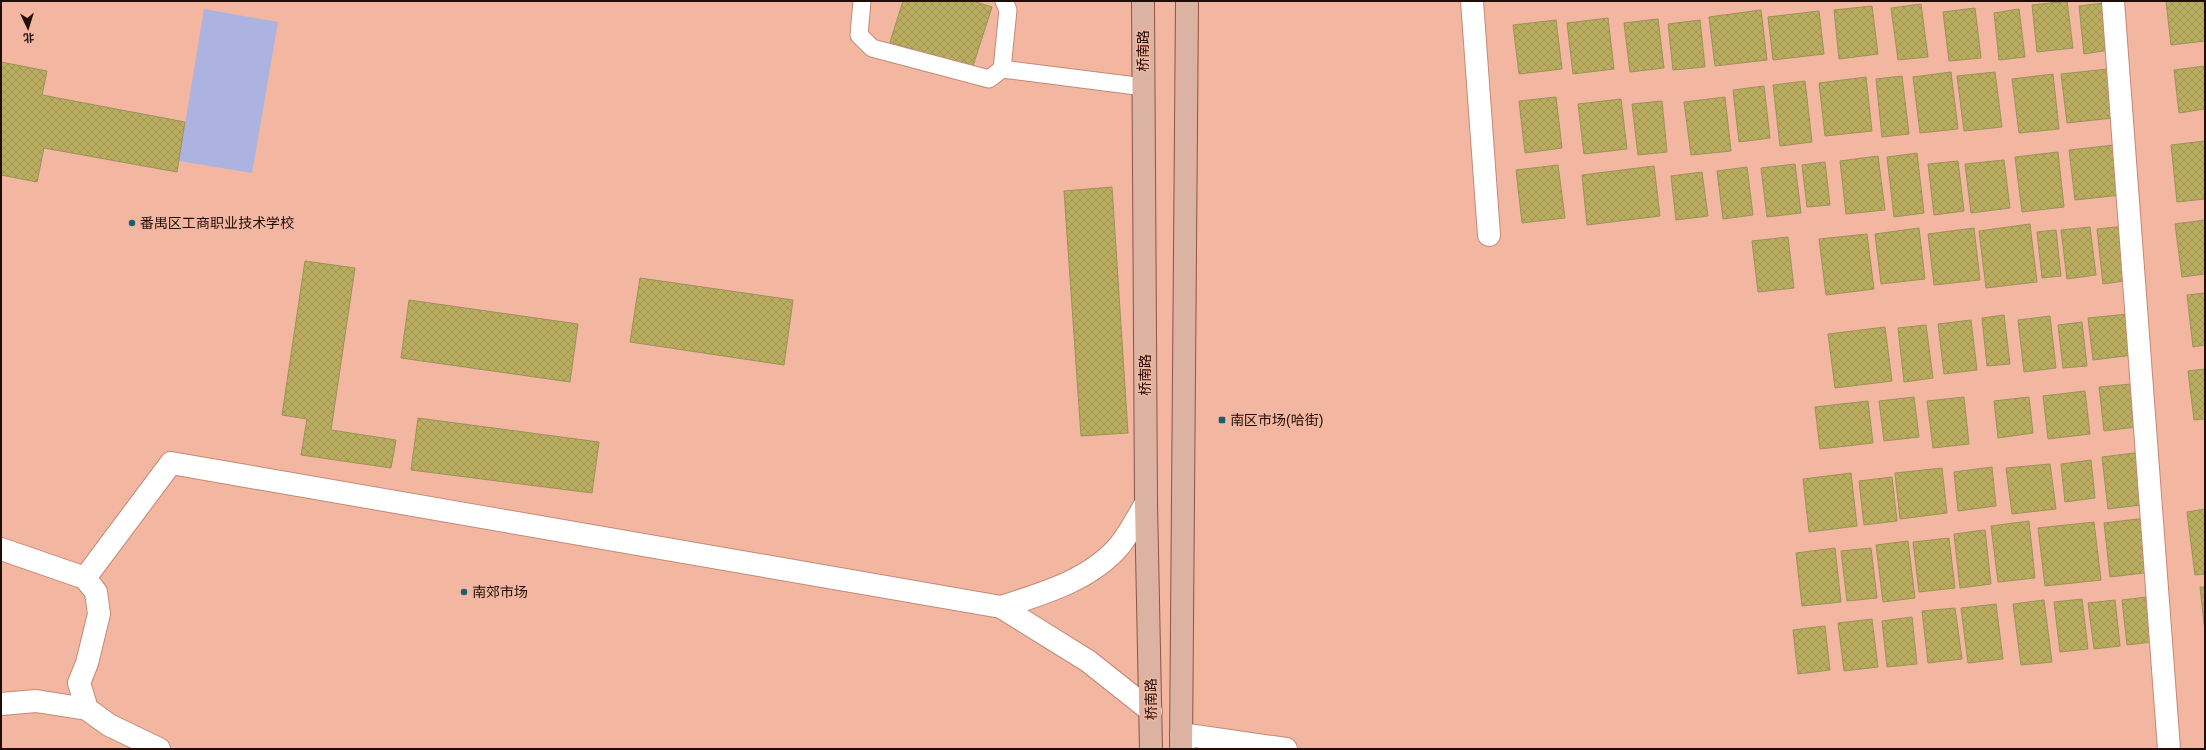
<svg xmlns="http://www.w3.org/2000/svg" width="2206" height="750" viewBox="0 0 2206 750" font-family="Arial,'Noto Sans SC',sans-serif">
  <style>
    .grass { fill: #adb3e0 }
    .building { fill: url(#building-cross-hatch); stroke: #9c925a }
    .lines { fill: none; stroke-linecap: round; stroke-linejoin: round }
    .lane-casing { stroke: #c38a76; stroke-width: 19 }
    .street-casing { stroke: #c38a76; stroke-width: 24 }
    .primary-casing { stroke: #8b5644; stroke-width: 24 }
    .lane { stroke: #fff; stroke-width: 17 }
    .street { stroke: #fff; stroke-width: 22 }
    .primary { stroke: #dcb2a3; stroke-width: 22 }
    .poi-dot { fill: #1a5f71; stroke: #f2b6a1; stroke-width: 1.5 }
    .labels { text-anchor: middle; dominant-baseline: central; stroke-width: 3; stroke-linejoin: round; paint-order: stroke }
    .street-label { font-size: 14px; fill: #210c06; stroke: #f2b6a1 }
    .poi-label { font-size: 14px; fill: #210c06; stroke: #f2b6a1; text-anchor: start }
  </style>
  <defs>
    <pattern id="building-cross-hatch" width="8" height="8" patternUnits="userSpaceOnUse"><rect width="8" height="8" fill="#bbad60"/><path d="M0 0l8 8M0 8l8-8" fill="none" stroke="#a09452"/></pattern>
  </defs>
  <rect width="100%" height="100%" fill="#f2b6a1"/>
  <path class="grass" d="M 204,9 L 278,22 L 252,173 L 179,161 Z"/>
  <g class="building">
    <path d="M 903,1 L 973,1 L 992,7 L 972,69 L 890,42 Z"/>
    <path d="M 2067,1 L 2073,48 L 2037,52 L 2032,5 Z"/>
    <path d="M 2166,1 L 2205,1 L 2205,41 L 2171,45 Z"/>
    <path d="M 2103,3 L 2109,50 L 2084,54 L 2079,6 Z"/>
    <path d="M 1921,4 L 1928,57 L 1898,60 L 1891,8 Z"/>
    <path d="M 1872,6 L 1878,54 L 1839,59 L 1834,10 Z"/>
    <path d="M 1975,8 L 1981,58 L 1949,61 L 1943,12 Z"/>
    <path d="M 2019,9 L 2025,57 L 1999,60 L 1994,13 Z"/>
    <path d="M 1761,10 L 1767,60 L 1715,66 L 1709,17 Z"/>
    <path d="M 1819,11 L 1824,54 L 1773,60 L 1768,17 Z"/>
    <path d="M 1608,18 L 1614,69 L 1573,74 L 1567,23 Z"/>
    <path d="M 1658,19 L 1664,68 L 1630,72 L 1624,23 Z"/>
    <path d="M 1556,20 L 1562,69 L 1519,74 L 1513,25 Z"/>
    <path d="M 1700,20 L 1705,67 L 1673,70 L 1668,24 Z"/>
    <path d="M 1,62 L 47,71 L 42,95 L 185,122 L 177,172 L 44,148 L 37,182 L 1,175 Z"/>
    <path d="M 2205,66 L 2205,109 L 2179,113 L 2174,70 Z"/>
    <path d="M 2108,69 L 2113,118 L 2067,123 L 2061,74 Z"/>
    <path d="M 1951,72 L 1958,129 L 1920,133 L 1913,77 Z"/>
    <path d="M 1995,72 L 2002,127 L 1964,131 L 1957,76 Z"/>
    <path d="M 2053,74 L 2059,129 L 2019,133 L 2012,79 Z"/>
    <path d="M 1902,76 L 1909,134 L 1882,137 L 1876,79 Z"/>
    <path d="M 1866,77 L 1872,131 L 1825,136 L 1819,83 Z"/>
    <path d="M 1805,81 L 1812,142 L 1780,146 L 1773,85 Z"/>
    <path d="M 1764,86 L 1770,138 L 1739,142 L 1733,90 Z"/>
    <path d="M 1556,97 L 1562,148 L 1525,153 L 1519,101 Z"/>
    <path d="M 1725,97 L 1731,151 L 1691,155 L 1684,102 Z"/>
    <path d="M 1621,99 L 1627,149 L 1584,154 L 1578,104 Z"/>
    <path d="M 1662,101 L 1667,152 L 1638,155 L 1632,104 Z"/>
    <path d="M 2205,141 L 2205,199 L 2177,202 L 2171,145 Z"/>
    <path d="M 2115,145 L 2121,195 L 2075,200 L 2069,150 Z"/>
    <path d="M 2058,152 L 2064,207 L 2022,212 L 2015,157 Z"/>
    <path d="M 1917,153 L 1924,213 L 1894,217 L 1887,157 Z"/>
    <path d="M 1878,156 L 1885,210 L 1846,214 L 1840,161 Z"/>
    <path d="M 2004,160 L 2010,208 L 1971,213 L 1965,164 Z"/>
    <path d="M 1958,161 L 1964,211 L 1934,215 L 1928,164 Z"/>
    <path d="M 1825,162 L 1830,205 L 1807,207 L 1802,165 Z"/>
    <path d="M 1795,164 L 1801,213 L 1767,217 L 1761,168 Z"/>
    <path d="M 1558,165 L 1565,218 L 1522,223 L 1516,170 Z"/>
    <path d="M 1654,166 L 1660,216 L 1587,225 L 1582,175 Z"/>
    <path d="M 1747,167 L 1753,215 L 1723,219 L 1717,171 Z"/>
    <path d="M 1702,172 L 1708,216 L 1676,220 L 1671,176 Z"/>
    <path d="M 1112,187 L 1128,433 L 1081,436 L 1064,191 Z"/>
    <path d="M 2205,220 L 2205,274 L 2182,277 L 2175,224 Z"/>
    <path d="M 2030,224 L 2037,282 L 1986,288 L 1979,231 Z"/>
    <path d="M 2126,226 L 2132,280 L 2103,284 L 2097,229 Z"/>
    <path d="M 2090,227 L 2096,275 L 2067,279 L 2061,230 Z"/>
    <path d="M 1919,228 L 1925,279 L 1881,284 L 1875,234 Z"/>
    <path d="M 1974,228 L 1980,280 L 1934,285 L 1928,234 Z"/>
    <path d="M 2056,230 L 2061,276 L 2042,278 L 2037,232 Z"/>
    <path d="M 1867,234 L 1874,289 L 1826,295 L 1819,239 Z"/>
    <path d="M 1788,237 L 1794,288 L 1758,292 L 1752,241 Z"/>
    <path d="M 305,261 L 355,268 L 331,430 L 396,440 L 391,468 L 301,455 L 307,419 L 282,415 Z"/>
    <path d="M 640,278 L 793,300 L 784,365 L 630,342 Z"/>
    <path d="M 2205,293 L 2205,345 L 2193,347 L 2187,295 Z"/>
    <path d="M 409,300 L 578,324 L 570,382 L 401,358 Z"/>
    <path d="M 2128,314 L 2133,355 L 2093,360 L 2088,318 Z"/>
    <path d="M 2004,315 L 2010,364 L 1987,366 L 1982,318 Z"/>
    <path d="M 2050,316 L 2056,368 L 2024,372 L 2018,320 Z"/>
    <path d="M 1971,320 L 1977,370 L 1944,374 L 1938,324 Z"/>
    <path d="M 2082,322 L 2087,366 L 2063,368 L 2058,325 Z"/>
    <path d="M 1926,325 L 1933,378 L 1904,382 L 1898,328 Z"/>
    <path d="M 1885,327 L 1892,381 L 1835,388 L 1828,334 Z"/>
    <path d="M 2205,369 L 2205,419 L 2194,420 L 2188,371 Z"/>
    <path d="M 2131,384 L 2136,427 L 2104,431 L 2099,387 Z"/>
    <path d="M 2085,391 L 2090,434 L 2048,439 L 2043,396 Z"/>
    <path d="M 1914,397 L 1919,437 L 1884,441 L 1879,401 Z"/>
    <path d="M 1964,397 L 1969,444 L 1933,448 L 1927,401 Z"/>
    <path d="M 2029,397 L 2033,433 L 1998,438 L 1994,401 Z"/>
    <path d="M 1868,401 L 1873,443 L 1820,449 L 1815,407 Z"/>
    <path d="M 418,418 L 599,442 L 592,493 L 411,470 Z"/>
    <path d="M 2143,452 L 2149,504 L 2108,509 L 2102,457 Z"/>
    <path d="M 2091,460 L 2095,498 L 2065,502 L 2061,464 Z"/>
    <path d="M 2050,464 L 2056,509 L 2012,514 L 2006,468 Z"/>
    <path d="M 1992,467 L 1996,506 L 1958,511 L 1954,472 Z"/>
    <path d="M 1942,468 L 1947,513 L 1900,519 L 1895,473 Z"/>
    <path d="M 1851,473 L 1857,526 L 1809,532 L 1803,479 Z"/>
    <path d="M 1892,477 L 1897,521 L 1864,525 L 1859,481 Z"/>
    <path d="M 2205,509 L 2205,574 L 2195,575 L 2187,512 Z"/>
    <path d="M 2146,518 L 2152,572 L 2110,577 L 2104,523 Z"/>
    <path d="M 2029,521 L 2035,578 L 1998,582 L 1991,526 Z"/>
    <path d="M 2094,522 L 2101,580 L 2045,586 L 2038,528 Z"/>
    <path d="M 1985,530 L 1991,584 L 1960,588 L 1954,534 Z"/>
    <path d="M 1949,538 L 1955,588 L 1919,592 L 1913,542 Z"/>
    <path d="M 1908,541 L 1915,598 L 1883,602 L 1876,545 Z"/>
    <path d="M 1835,548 L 1841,602 L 1802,606 L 1796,553 Z"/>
    <path d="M 1871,548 L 1877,598 L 1847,601 L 1841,551 Z"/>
    <path d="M 2200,587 L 2205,587 L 2205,632 Z"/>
    <path d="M 2146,597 L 2151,642 L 2127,645 L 2122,600 Z"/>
    <path d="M 2082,599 L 2088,649 L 2060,652 L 2054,602 Z"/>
    <path d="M 2044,600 L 2052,662 L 2021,665 L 2013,604 Z"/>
    <path d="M 2115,600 L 2120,646 L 2094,649 L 2088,603 Z"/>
    <path d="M 1996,604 L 2003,659 L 1968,663 L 1961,608 Z"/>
    <path d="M 1955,608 L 1962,659 L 1928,663 L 1922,611 Z"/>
    <path d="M 1912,617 L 1917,664 L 1887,667 L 1882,621 Z"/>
    <path d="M 1872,619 L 1878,667 L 1844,671 L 1838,623 Z"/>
    <path d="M 1825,626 L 1830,670 L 1798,674 L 1793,630 Z"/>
  </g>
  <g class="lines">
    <g class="lane-casing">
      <g id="lane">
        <path d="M 862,1 L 859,35 L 872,48 L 989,79 L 1002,69 L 1008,10 L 1004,1"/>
        <path d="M 1002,69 L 1144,87"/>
      </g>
    </g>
    <g class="street-casing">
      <g id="street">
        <path d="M 1472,1 L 1489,235"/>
        <path d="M 2113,1 L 2169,749"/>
        <path d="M 1,549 L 85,578 L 96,592 L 99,614 L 87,663 L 79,683 L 87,709 L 109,725 L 159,749"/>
        <path d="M 85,578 L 171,463 L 1001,607 L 1088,661 L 1151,711"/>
        <path d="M 1001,607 C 1042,594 1091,580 1120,545 C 1130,532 1138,517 1146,503"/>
        <path d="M 1,704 L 36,701 L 87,709"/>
        <path d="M 1184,749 L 1181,734 L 1286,749"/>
      </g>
    </g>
    <g class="primary-casing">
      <g id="primary">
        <path d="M 1143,1 L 1146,503 L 1151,749"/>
        <path d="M 1181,749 L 1187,1"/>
      </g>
    </g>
    <use href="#lane" class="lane"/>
    <use href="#street" class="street"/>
    <use href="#primary" class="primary"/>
  </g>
  <g class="poi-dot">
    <circle cx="132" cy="223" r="4"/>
    <rect x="1218" y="416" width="8" height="8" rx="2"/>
    <circle cx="464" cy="592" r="4"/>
  </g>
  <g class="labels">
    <g class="street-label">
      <text transform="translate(1143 51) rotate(-90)">桥南路</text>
      <text transform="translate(1145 375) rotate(-90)">桥南路</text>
      <text transform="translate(1151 699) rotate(-91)">桥南路</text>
    </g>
    <g class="poi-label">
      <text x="140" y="223">番禺区工商职业技术学校</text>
      <text x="1230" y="420">南区市场(哈街)</text>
      <text x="472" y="592">南郊市场</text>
    </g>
  </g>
  <rect width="2206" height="750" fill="none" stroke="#210c06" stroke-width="4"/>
  <g transform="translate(28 28) rotate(176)" stroke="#f2b6a1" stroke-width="3" paint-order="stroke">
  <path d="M0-3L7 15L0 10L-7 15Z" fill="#210c06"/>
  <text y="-6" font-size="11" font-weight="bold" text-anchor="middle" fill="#210c06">北</text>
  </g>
</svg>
